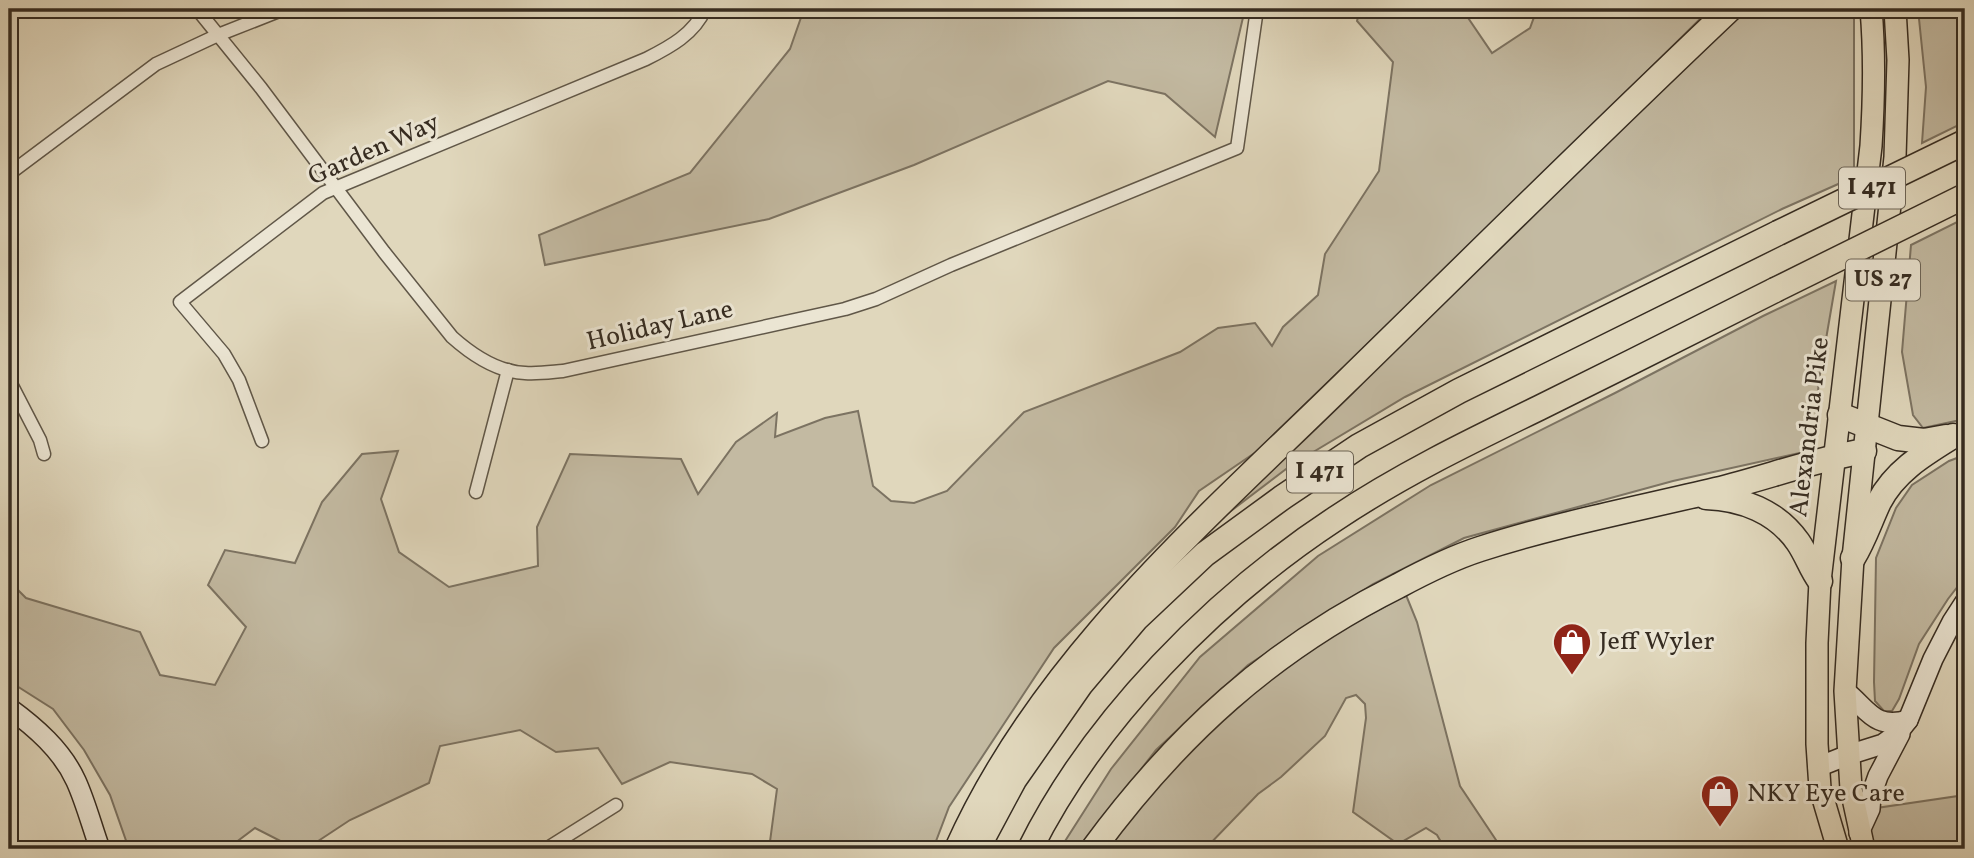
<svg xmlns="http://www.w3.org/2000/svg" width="1974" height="858" viewBox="0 0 1974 858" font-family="Vollkorn,serif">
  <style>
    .green { fill: #c3baa2; stroke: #7c7362; stroke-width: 2 }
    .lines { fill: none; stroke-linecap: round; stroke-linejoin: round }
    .street-casing { stroke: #605748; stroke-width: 15 }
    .secondary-casing { stroke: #362c21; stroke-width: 22 }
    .primary-casing { stroke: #362c21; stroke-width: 24 }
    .highway-casing { stroke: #362c21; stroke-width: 27 }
    .street { stroke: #ebe5d3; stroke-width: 12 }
    .secondary { stroke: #ebe5d3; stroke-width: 19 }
    .primary { stroke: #e0d7bc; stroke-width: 21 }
    .highway { stroke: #e0d7bc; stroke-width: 24 }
    .highway-bridge-casing { stroke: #362c21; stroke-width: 27; stroke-linecap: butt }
    .highway-bridge { stroke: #e0d7bc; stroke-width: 24 }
    .labels { text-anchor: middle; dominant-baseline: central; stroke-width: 6; stroke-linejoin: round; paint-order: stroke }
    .shield { fill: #ebe5d3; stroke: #6c6456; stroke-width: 2 }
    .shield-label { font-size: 24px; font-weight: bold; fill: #362c21 }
    .street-label { font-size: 26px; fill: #362c21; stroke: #ebe5d3 }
    .poi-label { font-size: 26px; fill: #362c21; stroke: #ebe5d3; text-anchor: start }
  </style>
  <rect width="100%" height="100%" fill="#e0d7bc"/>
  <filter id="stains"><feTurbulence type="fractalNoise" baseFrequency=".00286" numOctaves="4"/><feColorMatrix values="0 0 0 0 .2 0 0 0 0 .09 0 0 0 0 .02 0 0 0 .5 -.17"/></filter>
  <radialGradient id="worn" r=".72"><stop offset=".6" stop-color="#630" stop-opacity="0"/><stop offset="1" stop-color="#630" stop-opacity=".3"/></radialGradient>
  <g class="green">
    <path d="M 804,9 L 1245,9 L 1215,137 L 1165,94 L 1108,81 L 914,165 L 769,219 L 545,265 L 539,235 L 690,173 L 790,49 Z"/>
    <path d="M 1360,9 L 1462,9 L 1492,53 L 1530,28 L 1537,9 L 1710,9 L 1578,140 L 1256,452 L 1199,491 L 1175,527 L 1054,648 L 949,807 L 933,849 L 769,849 L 777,789 L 752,774 L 670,762 L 622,784 L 598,748 L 556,752 L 520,730 L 440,746 L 429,783 L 350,820 L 306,849 L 296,849 L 255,828 L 227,849 L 129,849 L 110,795 L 84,750 L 53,709 L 9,681 L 9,581 L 26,598 L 140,632 L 160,675 L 215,685 L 246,627 L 208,585 L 225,550 L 295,563 L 322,502 L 362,454 L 398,451 L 381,499 L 399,552 L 449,587 L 538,566 L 537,527 L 570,454 L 681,459 L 698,494 L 736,442 L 777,413 L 775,437 L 825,418 L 858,411 L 873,486 L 891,501 L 914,503 L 947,491 L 1024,412 L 1180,352 L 1218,328 L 1255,323 L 1272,346 L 1283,327 L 1318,295 L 1325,254 L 1379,171 L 1393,62 L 1357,21 Z"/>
    <path d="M 1741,9 L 1854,9 L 1854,177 L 1782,209 L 1405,397 L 1290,466 L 1198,536 Z"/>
    <path d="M 1918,9 L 1965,9 L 1965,122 L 1922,143 L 1926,87 Z"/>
    <path d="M 1965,218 L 1965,419 L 1923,428 L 1913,415 L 1902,352 L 1911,245 Z"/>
    <path d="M 1836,281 L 1819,380 L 1813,450 L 1673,481 L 1464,538 L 1373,584 L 1248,665 L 1156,750 L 1079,849 L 1060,849 L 1111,769 L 1200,657 L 1318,556 L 1431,485 L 1615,393 L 1763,316 Z"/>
    <path d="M 1965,455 L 1965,577 L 1948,599 L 1919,644 L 1899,699 L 1892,711 L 1884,711 L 1875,701 L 1874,682 L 1876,558 L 1896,508 L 1912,485 L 1949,461 Z"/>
    <path d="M 1406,595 L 1417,622 L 1460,786 L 1502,849 L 1445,849 L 1437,835 L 1426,828 L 1398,844 L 1353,812 L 1366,718 L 1365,704 L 1356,695 L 1346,698 L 1325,736 L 1281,777 L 1258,794 L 1205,849 L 1104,849 L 1177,761 L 1261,684 L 1326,638 Z"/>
    <path d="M 1965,795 L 1965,849 L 1864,849 L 1870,809 Z"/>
  </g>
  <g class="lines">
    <g class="street-casing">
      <g id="street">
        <path d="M 197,9 L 261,88 L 384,252 L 452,337 C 471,354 498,372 525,373 C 538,374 551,372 563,371 L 845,309 L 876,299 L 951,265 L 1237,148 L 1257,9"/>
        <path d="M 9,174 L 156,64 L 218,35 L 284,9"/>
        <path d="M 9,380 L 40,440 L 44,454"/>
        <path d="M 262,441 L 239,380 L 224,354 L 180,302 L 323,193 L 646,59 C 670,47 694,34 705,9"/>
        <path d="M 476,492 L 508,370"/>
        <path d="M 546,849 L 616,805"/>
      </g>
    </g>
    <g class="secondary-casing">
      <g id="secondary">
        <path d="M 1845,691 C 1868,709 1874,730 1908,720"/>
        <path d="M 9,708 C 35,727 62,750 76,781 C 86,803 92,827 100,849"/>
        <path d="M 1818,767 L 1848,755 L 1883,744 L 1897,734 L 1908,720 L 1933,659 L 1952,622 L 1965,602"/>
        <path d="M 1859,833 L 1870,809 L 1871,796 L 1878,776 L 1900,734"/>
      </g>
    </g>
    <g class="primary-casing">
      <g id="primary">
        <path d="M 1838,849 L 1820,788 L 1817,744 L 1817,643 L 1820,581 L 1871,146 C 1874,100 1875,55 1871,9"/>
        <path d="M 1864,849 L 1851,789 L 1845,691 L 1853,558 L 1895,157 L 1898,60 L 1895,9"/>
      </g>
    </g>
    <g class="highway-casing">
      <g id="highway">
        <path d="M 1840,415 L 1898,438 L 1924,441 L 1946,437"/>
        <path d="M 1706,497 C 1742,498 1777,512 1798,542 C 1807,555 1811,569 1820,581"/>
        <path d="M 1853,558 C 1864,540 1870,521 1879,502 C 1895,471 1924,454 1953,436"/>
        <path d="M 957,849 C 1041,661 1201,524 1345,383 C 1473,258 1600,132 1730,9"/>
        <path d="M 977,849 L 1014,780 L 1081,684 L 1136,619 L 1205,554 L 1283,497 L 1359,446 L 1459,391 L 1778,233"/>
        <path d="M 1030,849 C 1094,720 1215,598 1335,519 C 1399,476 1469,442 1539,408 C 1618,369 1696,330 1775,290"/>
        <path d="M 1093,849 C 1177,735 1270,650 1398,586 C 1424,572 1452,558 1480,549 C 1557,524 1637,509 1716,490 C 1765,478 1813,460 1864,451"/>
      </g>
    </g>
    <use href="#street" class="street"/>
    <use href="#secondary" class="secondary"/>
    <use href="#primary" class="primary"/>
    <use href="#highway" class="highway"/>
    <g class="highway-bridge-casing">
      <g id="highway-bridge">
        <path d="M 1778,233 L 1965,142"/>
        <path d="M 1775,290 L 1965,196"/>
      </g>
    </g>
    <use href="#highway-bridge" class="highway-bridge"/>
  </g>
  <defs>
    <g id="shop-pin" transform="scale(2.0125)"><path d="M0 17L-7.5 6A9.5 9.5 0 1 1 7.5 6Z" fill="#8f2418" stroke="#ebe5d3"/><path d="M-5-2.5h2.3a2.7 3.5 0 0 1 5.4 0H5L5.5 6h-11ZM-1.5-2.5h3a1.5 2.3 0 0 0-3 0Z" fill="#fff"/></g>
  </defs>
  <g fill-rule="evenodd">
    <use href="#shop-pin" x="1572" y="642"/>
    <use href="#shop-pin" x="1720" y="794"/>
  </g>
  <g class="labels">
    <g class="shield">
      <rect x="1839" y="167.5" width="66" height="41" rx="5"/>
      <rect x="1846" y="259.5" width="74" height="41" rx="5"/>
      <rect x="1287" y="451.5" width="66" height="41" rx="5"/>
    </g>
    <g class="shield-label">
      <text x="1872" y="188">I 471</text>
      <text x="1883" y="280">US 27</text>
      <text x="1320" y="472">I 471</text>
    </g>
    <g class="street-label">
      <text transform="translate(374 150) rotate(-24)">Garden Way</text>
      <text transform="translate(660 326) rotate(-13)">Holiday Lane</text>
      <text transform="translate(1810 427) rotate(-83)">Alexandria Pike</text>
    </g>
    <g class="poi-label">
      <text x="1599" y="642">Jeff Wyler</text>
      <text x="1747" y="794">NKY Eye Care</text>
    </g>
  </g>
  <rect width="1974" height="858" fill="none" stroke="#e0d7bc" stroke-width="35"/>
  <rect x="10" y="10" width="1953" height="837" fill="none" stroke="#362c21" stroke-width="3.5"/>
  <rect x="18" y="18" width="1939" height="823" fill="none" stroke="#362c21" stroke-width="2"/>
  <rect width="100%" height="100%" filter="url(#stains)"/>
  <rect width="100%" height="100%" fill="url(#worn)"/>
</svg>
